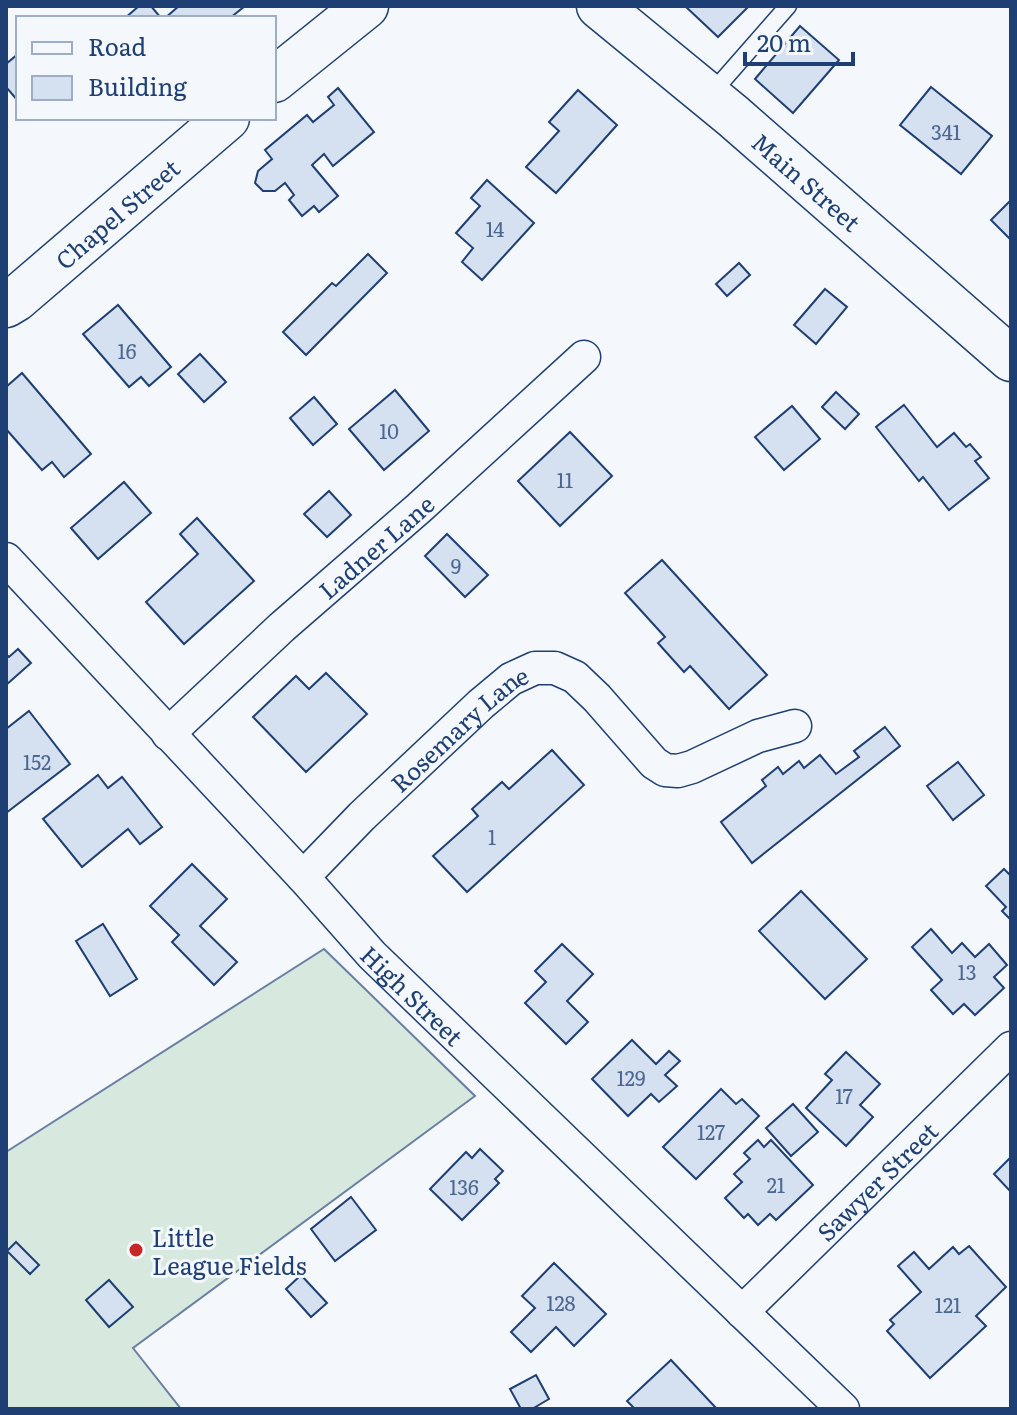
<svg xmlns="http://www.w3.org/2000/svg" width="1017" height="1415" viewBox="0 0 1017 1415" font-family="Literata,serif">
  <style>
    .garden { fill: #d7e8df; stroke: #687fa3; stroke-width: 2 }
    .building { fill: #d5e0f0; stroke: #1d3f73; stroke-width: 2 }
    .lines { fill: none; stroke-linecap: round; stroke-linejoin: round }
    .lane-casing { stroke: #1d3f73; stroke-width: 19 }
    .street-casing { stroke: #1d3f73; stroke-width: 35 }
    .primary-casing { stroke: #1d3f73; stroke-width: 47 }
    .lane { stroke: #f4f7fb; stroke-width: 16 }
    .street { stroke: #f4f7fb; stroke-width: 32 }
    .primary { stroke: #f4f7fb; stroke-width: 44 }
    .poi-dot { fill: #c62828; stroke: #f4f7fb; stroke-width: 3 }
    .labels { text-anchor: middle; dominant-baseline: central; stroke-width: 6; stroke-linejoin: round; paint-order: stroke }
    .number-label { font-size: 20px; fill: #4b6792 }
    .street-label { font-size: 24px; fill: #1d3f73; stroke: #f4f7fb }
    .poi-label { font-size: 24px; fill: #1d3f73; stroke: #f4f7fb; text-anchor: start }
  </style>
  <rect width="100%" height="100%" fill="#f4f7fb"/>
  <path class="garden" d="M 324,949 L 475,1096 L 133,1348 L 181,1409 L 6,1409 L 6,1152 Z"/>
  <g class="building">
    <path d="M 139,6 L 151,6 L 161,18 L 125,18 Z"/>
    <path d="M 179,6 L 245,6 L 230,18 L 165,18 Z"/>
    <path d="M 685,6 L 749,6 L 718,37 Z"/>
    <path d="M 800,26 L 839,60 L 793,113 L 755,79 Z"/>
    <path d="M 18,54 L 18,101 L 6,87 L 6,64 Z"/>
    <path d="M 931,87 L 992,136 L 961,174 L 900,125 Z"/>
    <path d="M 338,88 L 374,132 L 333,166 L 324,154 L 312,165 L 338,196 L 319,212 L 314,206 L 302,216 L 289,200 L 294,195 L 285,183 L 275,191 L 263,191 L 255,183 L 258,171 L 272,159 L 265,150 L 307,115 L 313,122 L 334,105 L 328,97 Z"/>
    <path d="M 578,90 L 617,125 L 556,193 L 526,167 L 559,131 L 549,122 Z"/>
    <path d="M 487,180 L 534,223 L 482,280 L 462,262 L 473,248 L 456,233 L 480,206 L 471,198 Z"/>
    <path d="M 1011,200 L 1011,240 L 991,220 Z"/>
    <path d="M 368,254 L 387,273 L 306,355 L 283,332 L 332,283 L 336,286 Z"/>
    <path d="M 739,263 L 750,275 L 727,296 L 716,284 Z"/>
    <path d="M 825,289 L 847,307 L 816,344 L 794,325 Z"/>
    <path d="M 118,305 L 171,367 L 149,386 L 141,377 L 129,387 L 83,334 Z"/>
    <path d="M 200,354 L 226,382 L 204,402 L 178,374 Z"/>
    <path d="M 22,373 L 91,454 L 64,477 L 52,462 L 42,470 L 6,429 L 6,387 Z"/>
    <path d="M 395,390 L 429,431 L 384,470 L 349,429 Z"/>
    <path d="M 836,392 L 859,414 L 845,429 L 822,407 Z"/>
    <path d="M 314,397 L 337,424 L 313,445 L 290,418 Z"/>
    <path d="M 904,405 L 937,447 L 954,433 L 966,447 L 970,444 L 981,457 L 975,461 L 989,478 L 949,510 L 923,477 L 919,481 L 876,427 Z"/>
    <path d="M 792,406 L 820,439 L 784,470 L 755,437 Z"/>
    <path d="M 570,432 L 612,476 L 560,526 L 518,481 Z"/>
    <path d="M 124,482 L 151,513 L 98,559 L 71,528 Z"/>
    <path d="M 329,491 L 351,515 L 327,537 L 304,514 Z"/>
    <path d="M 197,518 L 254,581 L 184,644 L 146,602 L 198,554 L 180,534 Z"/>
    <path d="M 447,534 L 488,575 L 465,597 L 425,556 Z"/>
    <path d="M 662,560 L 767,675 L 729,709 L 690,666 L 684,672 L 658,643 L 665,637 L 625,593 Z"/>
    <path d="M 18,649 L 31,663 L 6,685 L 6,654 L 9,657 Z"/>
    <path d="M 326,673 L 367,714 L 306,772 L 253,717 L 296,676 L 309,689 Z"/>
    <path d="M 29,711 L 70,764 L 6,813 L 6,729 Z"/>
    <path d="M 885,727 L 900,746 L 752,863 L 721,822 L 766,786 L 762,780 L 778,767 L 783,774 L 799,761 L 804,768 L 820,755 L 836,774 L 859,757 L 854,751 Z"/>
    <path d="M 552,750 L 584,785 L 467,892 L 433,856 L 478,816 L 472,809 L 502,782 L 509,789 Z"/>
    <path d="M 958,762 L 984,795 L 953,820 L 927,786 Z"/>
    <path d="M 98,775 L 108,788 L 122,777 L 162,827 L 140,844 L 128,829 L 82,867 L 43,819 Z"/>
    <path d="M 192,864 L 227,899 L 200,926 L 237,962 L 214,985 L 172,942 L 179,935 L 150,906 Z"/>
    <path d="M 1004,869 L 1011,876 L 1011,920 L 1002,911 L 1006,907 L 986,886 Z"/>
    <path d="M 801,891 L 867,959 L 825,999 L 759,931 Z"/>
    <path d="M 103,924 L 137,979 L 110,996 L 76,941 Z"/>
    <path d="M 931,929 L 952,953 L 962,943 L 975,957 L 989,944 L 1007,965 L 994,977 L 1004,988 L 975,1015 L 964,1004 L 953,1014 L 931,990 L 942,980 L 912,947 Z"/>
    <path d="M 562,944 L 593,974 L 567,1001 L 588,1022 L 566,1044 L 525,1003 L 546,982 L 535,971 Z"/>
    <path d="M 632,1040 L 656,1064 L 669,1051 L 680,1061 L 665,1075 L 677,1086 L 659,1102 L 651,1094 L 628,1116 L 592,1079 Z"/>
    <path d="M 846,1052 L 880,1084 L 860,1105 L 873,1117 L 846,1146 L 806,1108 L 832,1080 L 825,1074 Z"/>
    <path d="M 721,1089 L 736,1104 L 742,1099 L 759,1116 L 696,1179 L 663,1147 Z"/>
    <path d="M 793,1104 L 818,1132 L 791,1156 L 766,1128 Z"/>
    <path d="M 758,1140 L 764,1147 L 771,1140 L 813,1185 L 776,1220 L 770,1214 L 758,1225 L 748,1214 L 744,1218 L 725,1198 L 742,1182 L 734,1174 L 750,1159 L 744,1153 Z"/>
    <path d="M 480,1149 L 503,1171 L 495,1179 L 499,1183 L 462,1220 L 430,1189 L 466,1152 L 472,1158 Z"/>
    <path d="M 1011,1157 L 1011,1192 L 994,1174 Z"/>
    <path d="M 351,1197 L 376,1230 L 335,1261 L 311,1229 Z"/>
    <path d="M 16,1242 L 39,1265 L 30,1274 L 7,1251 Z"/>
    <path d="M 969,1246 L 1006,1287 L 976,1316 L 986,1326 L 930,1378 L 887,1331 L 894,1324 L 890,1320 L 921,1292 L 898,1266 L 914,1252 L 929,1269 L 953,1247 L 959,1254 Z"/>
    <path d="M 554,1263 L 606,1314 L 574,1346 L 556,1327 L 531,1352 L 511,1332 L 535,1308 L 522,1296 Z"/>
    <path d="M 301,1275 L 327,1303 L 311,1317 L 286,1289 Z"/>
    <path d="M 109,1280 L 133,1307 L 109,1327 L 86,1300 Z"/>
    <path d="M 671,1360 L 717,1409 L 635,1409 L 627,1401 Z"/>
    <path d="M 536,1375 L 549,1399 L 532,1409 L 521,1409 L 510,1389 Z"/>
  </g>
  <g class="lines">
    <g class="lane-casing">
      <path id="lane" d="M 710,95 L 788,6"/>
    </g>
    <g class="street-casing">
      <g id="street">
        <path id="s1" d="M 6,559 L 303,877 L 372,955 L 843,1409"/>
        <path id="s2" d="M 168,734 L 282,627 L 419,508 L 584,357"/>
        <path id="s3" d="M 303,877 L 362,816 L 481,704 L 511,679 L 535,668 L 555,668 L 575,677 L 597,698 L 654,763 L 665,770 L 678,771 L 692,767 L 758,736 L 795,726"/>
        <path id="s4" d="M 742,1312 L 1011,1048"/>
      </g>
    </g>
    <g class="primary-casing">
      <g id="primary">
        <path id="s5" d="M 599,6 L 733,116 L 1011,359"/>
        <path d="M 274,80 L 366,6"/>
        <path id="s6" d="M 6,305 L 16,299 L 227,118"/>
      </g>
    </g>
    <use href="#lane" class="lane"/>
    <use href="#street" class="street"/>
    <use href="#primary" class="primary"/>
  </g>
  <circle class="poi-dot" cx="136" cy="1250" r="8"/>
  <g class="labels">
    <g class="number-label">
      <text x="946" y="131">341</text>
      <text x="495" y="228">14</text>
      <text x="127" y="350">16</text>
      <text x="389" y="430">10</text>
      <text x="565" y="479">11</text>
      <text x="456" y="565">9</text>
      <text x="37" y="761">152</text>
      <text x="492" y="836">1</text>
      <text x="967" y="971">13</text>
      <text x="631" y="1077">129</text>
      <text x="844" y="1095">17</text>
      <text x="711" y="1131">127</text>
      <text x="776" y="1184">21</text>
      <text x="464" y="1186">136</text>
      <text x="561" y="1302">128</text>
      <text x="948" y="1304">121</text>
    </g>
    <g class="street-label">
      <text stroke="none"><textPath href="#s5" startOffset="272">Main Street</textPath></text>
      <text stroke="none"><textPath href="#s6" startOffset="144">Chapel Street</textPath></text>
      <text stroke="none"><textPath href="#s2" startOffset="280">Ladner Lane</textPath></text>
      <text stroke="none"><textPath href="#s3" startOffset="216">Rosemary Lane</textPath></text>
      <text stroke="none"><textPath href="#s1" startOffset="596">High Street</textPath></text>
      <text stroke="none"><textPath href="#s4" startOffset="188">Sawyer Street</textPath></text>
    </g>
    <g class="poi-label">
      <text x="152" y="1236">Little<tspan x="152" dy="28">League Fields</tspan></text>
    </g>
  </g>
  <rect width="1017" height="1415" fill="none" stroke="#1d3f73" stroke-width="16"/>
  <rect x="16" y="16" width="260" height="104" fill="#f4f7fb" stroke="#9eadc5" stroke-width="2"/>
  <rect x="32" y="42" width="40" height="12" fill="#f4f7fb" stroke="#9eadc5" stroke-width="2"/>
  <text x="88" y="56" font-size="24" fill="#1d3f73">Road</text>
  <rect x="32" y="76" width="40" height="24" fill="#d5e0f0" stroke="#9eadc5" stroke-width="2"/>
  <text x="88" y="96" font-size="24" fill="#1d3f73">Building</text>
  <path d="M745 52v12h108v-12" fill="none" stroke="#1d3f73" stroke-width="4"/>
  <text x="757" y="52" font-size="24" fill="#1d3f73" stroke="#f4f7fb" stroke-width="6" paint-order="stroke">20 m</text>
</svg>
